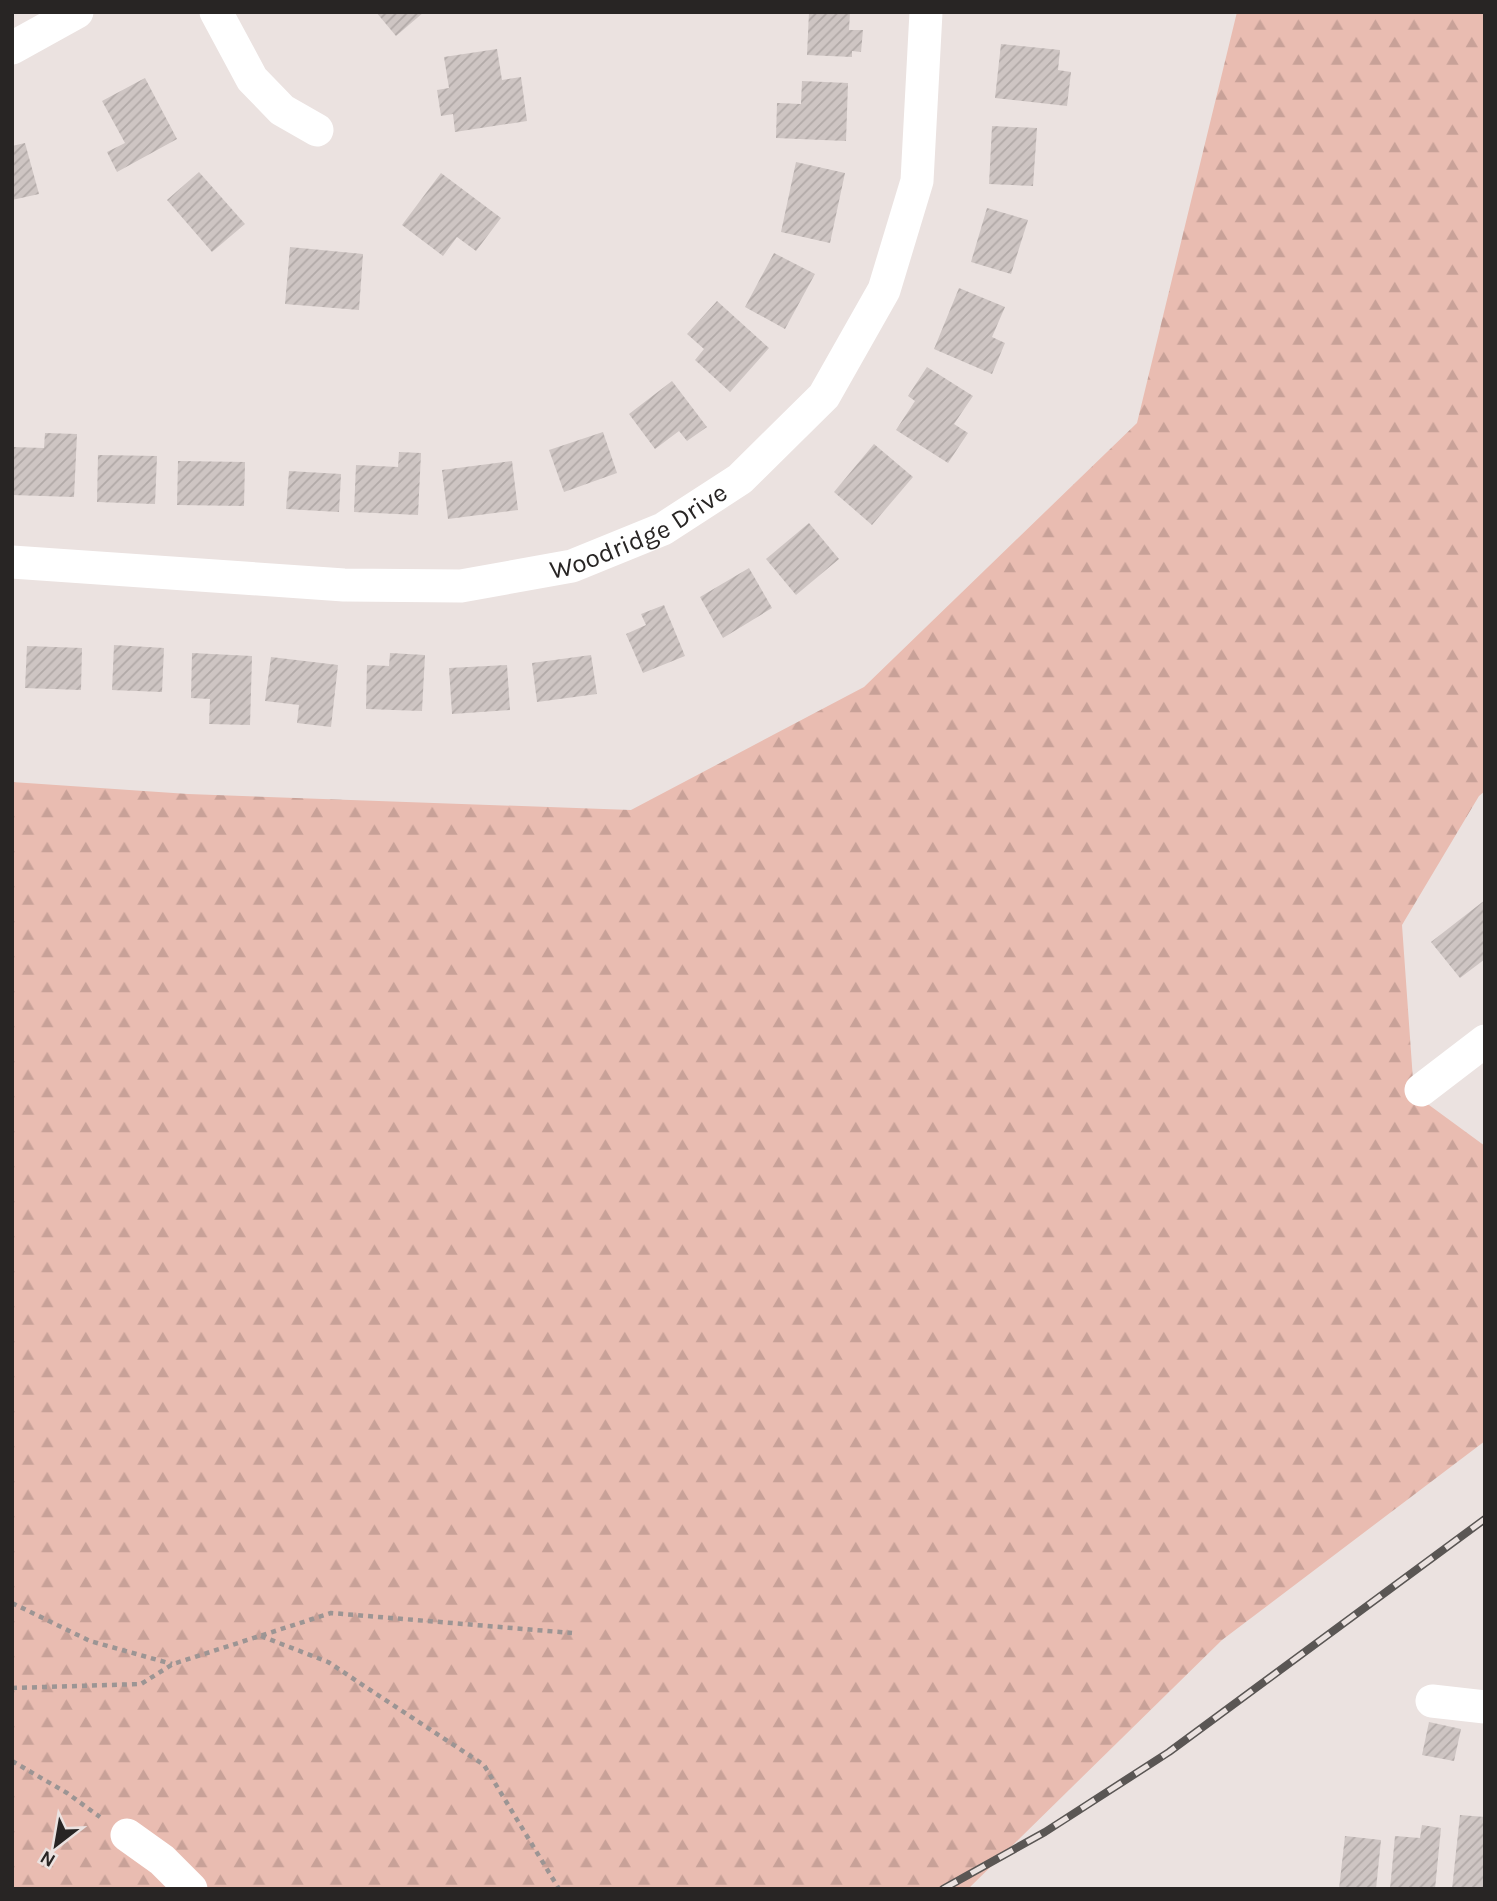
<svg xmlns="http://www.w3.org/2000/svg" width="1497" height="1901" viewBox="0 0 1497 1901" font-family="Karla,sans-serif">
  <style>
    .forest { fill: url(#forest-firs) }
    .building { fill: url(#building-hatch) }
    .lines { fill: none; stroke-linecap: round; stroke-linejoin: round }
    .path { stroke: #9c9594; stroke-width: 4.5; stroke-dasharray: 5 5; stroke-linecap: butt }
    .minor { stroke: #fff; stroke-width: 33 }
    .rail-casing { stroke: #5a5654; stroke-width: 8 }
    .rail { stroke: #ebe2e0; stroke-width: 5; stroke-dasharray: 16; stroke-linecap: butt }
    .labels { text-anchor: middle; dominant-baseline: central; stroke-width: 6; stroke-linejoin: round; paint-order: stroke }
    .street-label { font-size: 26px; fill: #282524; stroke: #ebe2e0 }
  </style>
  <defs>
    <pattern id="forest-firs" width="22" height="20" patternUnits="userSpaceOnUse" patternTransform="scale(1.75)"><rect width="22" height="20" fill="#e9bcb1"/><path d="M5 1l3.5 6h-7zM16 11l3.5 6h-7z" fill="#c8a198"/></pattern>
    <pattern id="building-hatch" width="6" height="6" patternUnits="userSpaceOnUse" patternTransform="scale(1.75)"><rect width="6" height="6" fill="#cec5c3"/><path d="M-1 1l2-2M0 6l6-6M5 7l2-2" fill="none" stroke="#b1a9a7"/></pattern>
  </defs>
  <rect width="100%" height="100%" fill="#ebe2e0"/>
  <path class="forest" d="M 1237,12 L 1485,12 L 1485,791 L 1479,796 L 1402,925 L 1414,1094 L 1485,1146 L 1485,1441 L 1222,1640 L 968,1889 L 12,1889 L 12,782 L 188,794 L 631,810 L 864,687 L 1137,423 Z"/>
  <g class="building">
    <path d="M 376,12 L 424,12 L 396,36 Z"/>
    <path d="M 809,12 L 850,12 L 849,30 L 863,30 L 861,52 L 852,51 L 852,57 L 807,55 Z"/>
    <path d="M 1001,44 L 1060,50 L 1058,70 L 1071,72 L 1067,106 L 995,98 Z"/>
    <path d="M 497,49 L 502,80 L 521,77 L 527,121 L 455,132 L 453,114 L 441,116 L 437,90 L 449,88 L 444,57 Z"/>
    <path d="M 145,78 L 177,139 L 117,172 L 107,152 L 125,143 L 102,101 Z"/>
    <path d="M 802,81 L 848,83 L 846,141 L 776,138 L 777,103 L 801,104 Z"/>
    <path d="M 992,126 L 1037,128 L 1033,186 L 989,184 Z"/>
    <path d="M 25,143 L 39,194 L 12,200 L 12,146 Z"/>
    <path d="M 796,162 L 845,173 L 830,243 L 781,232 Z"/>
    <path d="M 199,172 L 245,224 L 212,252 L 167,200 Z"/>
    <path d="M 441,173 L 501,218 L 476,251 L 457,237 L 443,256 L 402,225 Z"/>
    <path d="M 987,208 L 1028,220 L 1011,274 L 971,262 Z"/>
    <path d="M 290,247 L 363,254 L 359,310 L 285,304 Z"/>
    <path d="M 774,253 L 815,274 L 785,329 L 745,307 Z"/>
    <path d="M 959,288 L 1005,307 L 992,337 L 1005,343 L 992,374 L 934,349 Z"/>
    <path d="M 717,301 L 769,348 L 730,392 L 695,360 L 704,349 L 687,334 Z"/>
    <path d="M 927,367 L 973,396 L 954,424 L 968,433 L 948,463 L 896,430 L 915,401 L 908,396 Z"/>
    <path d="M 672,381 L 707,427 L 687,441 L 679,431 L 655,449 L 629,414 Z"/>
    <path d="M 603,432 L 617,473 L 564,492 L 549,450 Z"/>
    <path d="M 45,433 L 77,434 L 74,497 L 12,495 L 12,447 L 44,448 Z"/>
    <path d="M 874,444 L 913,477 L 872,525 L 834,492 Z"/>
    <path d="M 399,452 L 421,453 L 418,515 L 354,512 L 356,465 L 398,467 Z"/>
    <path d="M 98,455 L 157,456 L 155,504 L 97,502 Z"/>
    <path d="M 178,461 L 245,462 L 244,506 L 177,505 Z"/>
    <path d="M 512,461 L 518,510 L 448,519 L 442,470 Z"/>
    <path d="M 289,471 L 341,474 L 339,512 L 286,509 Z"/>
    <path d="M 809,523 L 839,559 L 796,595 L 766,559 Z"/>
    <path d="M 749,568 L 772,608 L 723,638 L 700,597 Z"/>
    <path d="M 664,605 L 685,656 L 643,673 L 626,634 L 646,625 L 641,614 Z"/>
    <path d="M 114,645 L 164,648 L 162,692 L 112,690 Z"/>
    <path d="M 27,646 L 82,648 L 81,690 L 25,688 Z"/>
    <path d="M 192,653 L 252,656 L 250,725 L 209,724 L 210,699 L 191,698 Z"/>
    <path d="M 390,653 L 425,655 L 422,711 L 366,709 L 367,665 L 389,666 Z"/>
    <path d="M 591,655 L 597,694 L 537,702 L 532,663 Z"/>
    <path d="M 271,657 L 338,665 L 331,727 L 297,723 L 299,705 L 265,701 Z"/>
    <path d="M 507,665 L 510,710 L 452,714 L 449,668 Z"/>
    <path d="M 1485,900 L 1485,959 L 1460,978 L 1431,942 Z"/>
    <path d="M 1429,1722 L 1461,1729 L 1454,1761 L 1422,1755 Z"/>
    <path d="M 1460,1815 L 1485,1817 L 1485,1889 L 1452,1889 Z"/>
    <path d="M 1422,1825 L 1441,1828 L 1435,1889 L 1390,1889 L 1395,1836 L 1420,1838 Z"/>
    <path d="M 1345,1836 L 1381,1840 L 1376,1889 L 1339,1889 Z"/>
  </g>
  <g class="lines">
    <g class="path">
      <path d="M 12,1603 L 90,1641 L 172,1664"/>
      <path d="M 261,1636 L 328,1662 L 484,1765 L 559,1889"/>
      <path d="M 12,1688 L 141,1684 L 173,1664 L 331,1613 L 572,1633"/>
      <path d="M 12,1761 L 67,1793 L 100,1817"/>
    </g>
    <g class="minor">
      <path d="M 216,12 L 252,79 L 282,110 L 317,130"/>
      <path d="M 12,48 L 77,12"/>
      <path id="s1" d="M 12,562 L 344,585 L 461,586 L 572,566 L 663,529 L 740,479 L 824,396 L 884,290 L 917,181 L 926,12"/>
      <path d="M 1421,1090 L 1485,1041"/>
      <path d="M 1432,1701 L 1485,1707"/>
      <path d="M 127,1835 L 162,1860 L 191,1889"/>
    </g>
    <g class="rail-casing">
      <path id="rail" d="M 943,1889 L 1045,1832 L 1169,1752 L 1485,1519"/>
    </g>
    <use href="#rail" class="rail"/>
  </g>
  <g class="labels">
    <g class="street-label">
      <text stroke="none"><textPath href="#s1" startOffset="637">Woodridge Drive</textPath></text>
    </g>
  </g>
  <rect width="1497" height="1901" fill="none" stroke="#282524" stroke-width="28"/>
  <g transform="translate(56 1845) rotate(211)" stroke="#ebe2e0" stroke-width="5" paint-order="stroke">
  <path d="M0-5L12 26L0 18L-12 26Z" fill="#282524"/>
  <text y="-10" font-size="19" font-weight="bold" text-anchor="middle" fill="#282524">N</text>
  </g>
</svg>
